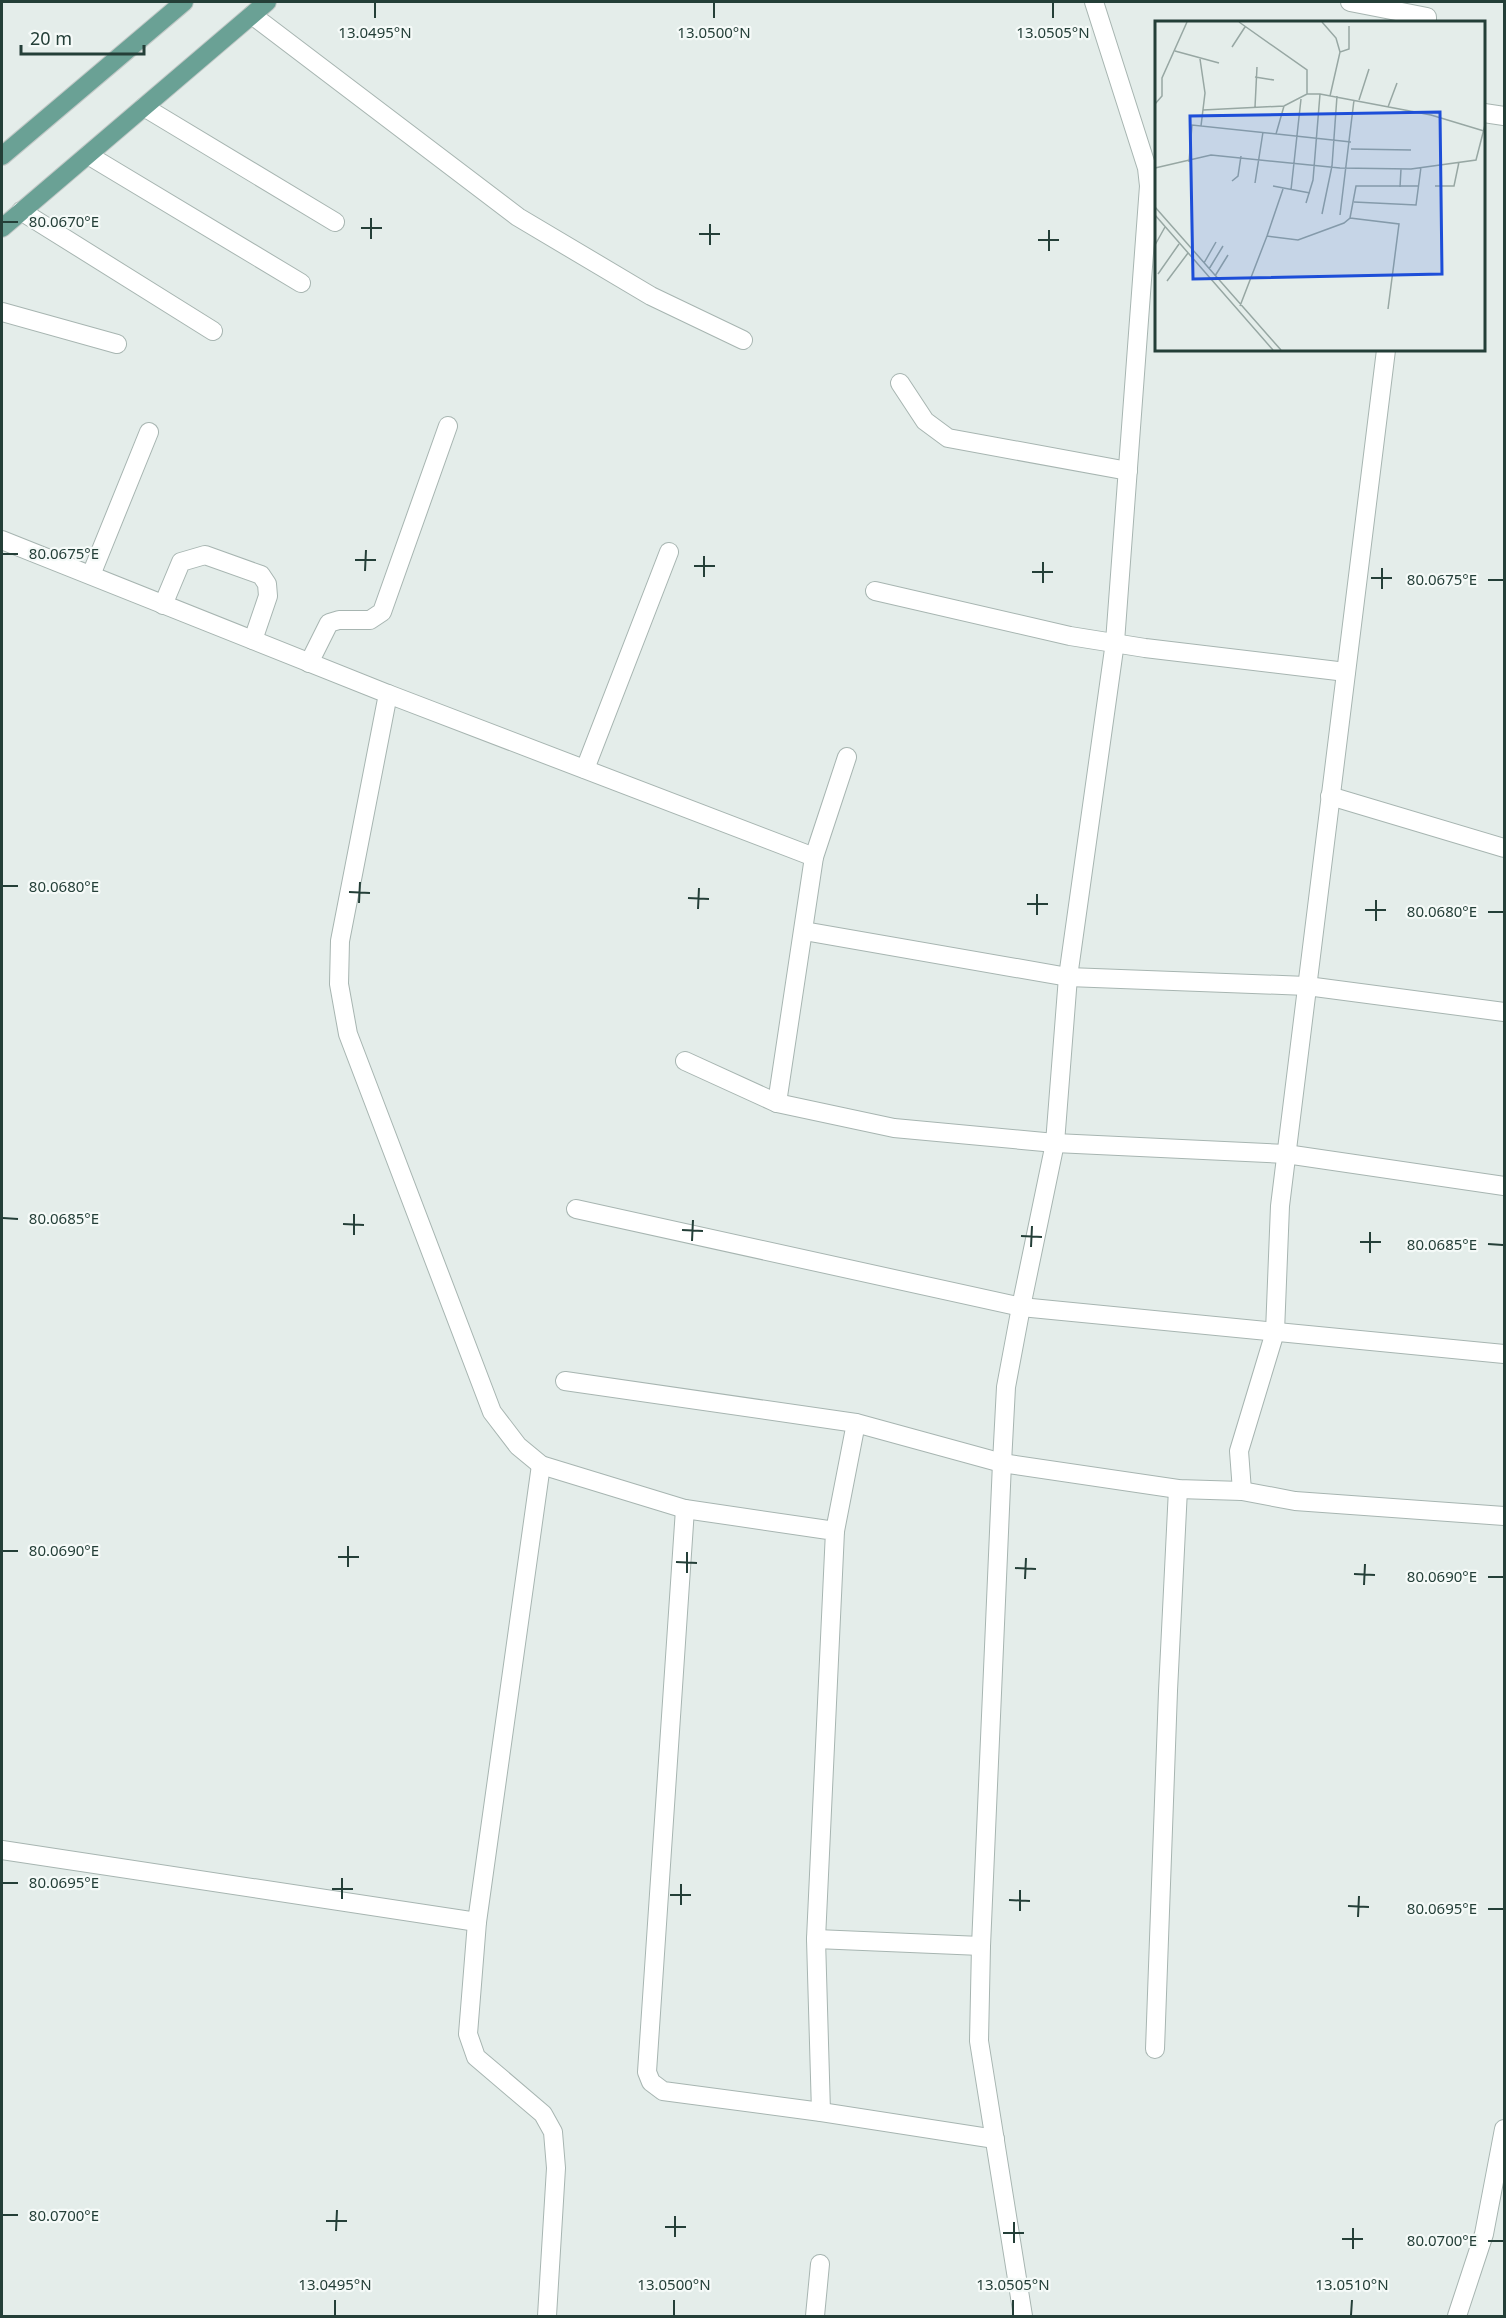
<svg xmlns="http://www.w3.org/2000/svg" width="1506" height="2318" viewBox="0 0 1506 2318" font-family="'Noto Sans',sans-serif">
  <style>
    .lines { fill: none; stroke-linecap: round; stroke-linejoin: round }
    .lane-casing { stroke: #a7b5b1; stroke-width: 20 }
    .street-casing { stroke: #a7b5b1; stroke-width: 20 }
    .primary-casing { stroke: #c2c9c7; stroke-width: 20 }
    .lane { stroke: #fff; stroke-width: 18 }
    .street { stroke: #fff; stroke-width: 18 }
    .primary { stroke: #6aa195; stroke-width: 18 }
    .ticks { fill: none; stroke: #243f38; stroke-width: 2 }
    .inset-road { fill: none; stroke: #97a7a3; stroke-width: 1.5 }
    .view { fill: #1d4ed8; fill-opacity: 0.15; stroke: #1d4ed8; stroke-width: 3 }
    .inset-edge { fill: none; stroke: #243f38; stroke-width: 3 }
    .ticks-label { font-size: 15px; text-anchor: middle; fill: #243f38; stroke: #f5faf8; stroke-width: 4.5; stroke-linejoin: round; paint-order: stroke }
  </style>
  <rect width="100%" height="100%" fill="#e4edea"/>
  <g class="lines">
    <g class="lane-casing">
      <g id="lane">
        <path d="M 252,15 L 518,217 L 651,296 L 743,340"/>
        <path d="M 2,312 L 117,344"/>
        <path d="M 91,575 L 149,432"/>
        <path d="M 163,605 L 181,562 L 205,555 L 261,575 L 267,584 L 268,596 L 253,640"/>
        <path d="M 309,663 L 329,623 L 339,620 L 370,620 L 382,612 L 448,426"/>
        <path d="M 585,769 L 669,552"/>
        <path d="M 477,1922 L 468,2034 L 476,2057 L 543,2114 L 553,2132 L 556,2168 L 547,2316"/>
      </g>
    </g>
    <g class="street-casing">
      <g id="street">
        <path d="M 1350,2 L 1427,17 L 1427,22"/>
        <path d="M 144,107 L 335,222"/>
        <path d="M 1484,113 L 1504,116"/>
        <path d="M 88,155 L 301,283"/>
        <path d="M 21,211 L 213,331"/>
        <path d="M 900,383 L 925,421 L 948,438 L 1128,471"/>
        <path d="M 2,540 L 388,694 L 340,941 L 339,984 L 348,1034 L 492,1412 L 518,1446 L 541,1465 L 685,1509 L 835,1531 L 816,1939 L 821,2112"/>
        <path d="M 875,591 L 1070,636 L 1145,648 L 1346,672"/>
        <path d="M 388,694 L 814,857"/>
        <path d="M 1330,796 L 1504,848"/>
        <path d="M 804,931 L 1068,977 L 1307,986 L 1504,1012"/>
        <path d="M 685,1061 L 777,1103 L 894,1128 L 1055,1143 L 1286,1154 L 1504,1186"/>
        <path d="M 777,1103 L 814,857 L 847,757"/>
        <path d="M 576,1209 L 1021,1307 L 1504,1354"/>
        <path d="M 565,1381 L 856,1423 L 1002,1463 L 1178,1489 L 1242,1491 L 1295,1501 L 1504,1516"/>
        <path d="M 1242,1491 L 1239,1451 L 1275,1332 L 1280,1206 L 1386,350"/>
        <path d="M 685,1509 L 647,2072 L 651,2082 L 663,2091 L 821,2112 L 995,2139"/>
        <path d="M 835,1531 L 856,1423"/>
        <path d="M 2,1850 L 477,1922 L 541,1465"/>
        <path d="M 816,1939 L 981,1946"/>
        <path d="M 1155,2049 L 1168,1691 L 1178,1489"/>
        <path d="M 815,2316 L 820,2264"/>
        <path d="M 1023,2316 L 979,2041 L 981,1946 L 1002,1463 L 1006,1387 L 1021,1307 L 1055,1143 L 1068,977 L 1115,642 L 1149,186 L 1147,168 L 1094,2"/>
        <path d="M 1457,2316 L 1484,2234 L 1504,2129"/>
      </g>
    </g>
    <g class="primary-casing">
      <g id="primary">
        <path d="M 2,156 L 184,2"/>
        <path d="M 2,228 L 267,2"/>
      </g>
    </g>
    <use href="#lane" class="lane"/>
    <use href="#street" class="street"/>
    <use href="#primary" class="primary"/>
  </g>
  <path class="ticks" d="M 375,18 L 375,3M 714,18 L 714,3M 1053,18 L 1053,3M 3,222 L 18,222M 361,228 L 382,228M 699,234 L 720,234M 371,239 L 371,218M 1038,240 L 1059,240M 710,245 L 710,224M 1049,251 L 1049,230M 3,554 L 18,554M 355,560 L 376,560M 694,566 L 715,566M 365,571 L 366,550M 1032,572 L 1053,572M 704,577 L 704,556M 1371,578 L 1392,578M 1488,580 L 1503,580M 1043,583 L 1043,562M 1382,589 L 1382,568M 3,886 L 18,886M 349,892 L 370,893M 688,898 L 709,899M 359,903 L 360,882M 1027,904 L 1048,904M 698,909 L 699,888M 1365,910 L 1386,910M 1488,912 L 1503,912M 1037,915 L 1037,894M 1376,921 L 1376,900M 3,1218 L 18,1219M 343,1224 L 364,1225M 682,1230 L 703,1231M 354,1235 L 354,1214M 1021,1236 L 1042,1237M 692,1241 L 693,1220M 1360,1242 L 1381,1242M 1488,1244 L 1503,1245M 1031,1247 L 1032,1226M 1370,1253 L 1370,1232M 3,1551 L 18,1551M 338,1557 L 359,1557M 676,1562 L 697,1563M 348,1567 L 348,1546M 1015,1568 L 1036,1569M 687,1573 L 687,1552M 1354,1574 L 1375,1575M 1488,1577 L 1503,1577M 1025,1579 L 1026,1558M 1364,1585 L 1365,1564M 3,1883 L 18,1883M 332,1889 L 353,1889M 670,1895 L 691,1895M 342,1899 L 342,1878M 1009,1900 L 1030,1901M 681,1905 L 681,1884M 1348,1906 L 1369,1907M 1488,1909 L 1503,1909M 1020,1911 L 1020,1890M 1358,1917 L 1359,1896M 3,2215 L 18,2215M 326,2221 L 347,2221M 665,2227 L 686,2227M 336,2231 L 337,2210M 1003,2233 L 1024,2233M 675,2237 L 675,2216M 1342,2239 L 1363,2239M 1488,2241 L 1503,2241M 1014,2243 L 1014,2222M 1353,2249 L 1353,2228M 335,2315 L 335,2300M 674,2315 L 674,2300M 1013,2315 L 1013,2300M 1351,2315 L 1352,2300"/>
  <g transform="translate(1155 21)">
    <rect width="330" height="330" fill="#e4edea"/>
    <path class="inset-road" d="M 84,1 L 152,49 L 152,73M 167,1 L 181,17 L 185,31M 77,26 L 90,6M 20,30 L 64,42M 45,38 L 50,72 L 46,105M 100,56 L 119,59M 175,75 L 185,31 L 194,28 L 194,5M 204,79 L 214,48M 0,83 L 7,75 L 7,57 L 32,1M 100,86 L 102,46M 233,86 L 242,62M 48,89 L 129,85 L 152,73 L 165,73 L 276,94 L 329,110M 121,113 L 129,85M 196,128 L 256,129M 34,141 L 37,104 L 196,121M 0,147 L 56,134 L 185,147 L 256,148 L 321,139 L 330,104M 77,160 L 83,155 L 86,135M 100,162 L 108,111M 118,165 L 155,172M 280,165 L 299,165 L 304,141M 245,166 L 246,148M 136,169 L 146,78M 199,181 L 261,184 L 266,146M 151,182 L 158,159 L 165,73M 0,186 L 126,329M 167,193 L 177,145 L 182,75M 0,194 L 118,329M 185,194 L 199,79M 195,197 L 244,203 L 233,288M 112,215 L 128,168M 0,224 L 10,206M 49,242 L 61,221M 54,248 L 68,225M 3,253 L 24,223M 60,255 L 73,234M 12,260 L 33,232M 85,285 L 112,215 L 143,219 L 189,202 L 195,197 L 201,165 L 264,165"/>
    <path class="view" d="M 285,91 L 287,253 L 38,258 L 35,95 Z"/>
    <rect width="330" height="330" class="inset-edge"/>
  </g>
  <g class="ticks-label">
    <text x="375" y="38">13.0495°N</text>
    <text x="714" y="38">13.0500°N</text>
    <text x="1053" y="38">13.0505°N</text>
    <text x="64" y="227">80.0670°E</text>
    <text x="64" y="559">80.0675°E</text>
    <text x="1442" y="585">80.0675°E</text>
    <text x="64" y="892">80.0680°E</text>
    <text x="1442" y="917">80.0680°E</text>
    <text x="64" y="1224">80.0685°E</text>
    <text x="1442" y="1250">80.0685°E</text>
    <text x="64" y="1556">80.0690°E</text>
    <text x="1442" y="1582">80.0690°E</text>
    <text x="64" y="1888">80.0695°E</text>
    <text x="1442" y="1914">80.0695°E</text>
    <text x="64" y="2221">80.0700°E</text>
    <text x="1442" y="2246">80.0700°E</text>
    <text x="335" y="2290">13.0495°N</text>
    <text x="674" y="2290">13.0500°N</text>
    <text x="1013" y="2290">13.0505°N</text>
    <text x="1352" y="2290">13.0510°N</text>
  </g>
  <rect width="1506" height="2318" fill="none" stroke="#243f38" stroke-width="6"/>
  <path d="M21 45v9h123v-9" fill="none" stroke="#243f38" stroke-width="3"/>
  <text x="30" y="45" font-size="18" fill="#243f38" stroke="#f5faf8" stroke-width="4.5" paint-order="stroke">20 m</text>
</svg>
